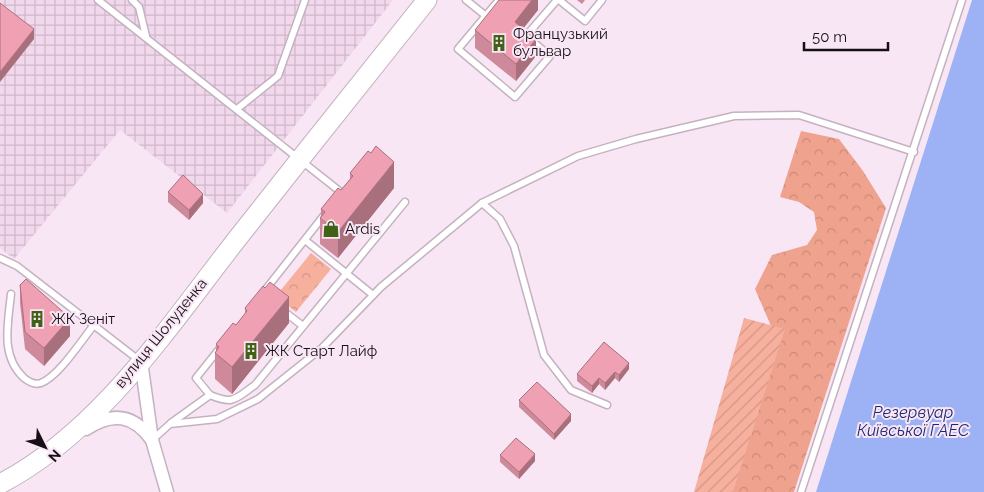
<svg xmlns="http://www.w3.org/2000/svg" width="984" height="492" viewBox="0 0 984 492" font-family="Raleway,sans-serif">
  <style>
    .industrial { fill: url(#industrial-grid) }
    .forest { fill: url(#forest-crowns) }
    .park { fill: url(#park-crowns) }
    .garden { fill: url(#garden-furrows) }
    .water { fill: #9db2f4 }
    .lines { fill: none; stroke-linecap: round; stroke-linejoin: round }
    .lane-casing { stroke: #c4b2c1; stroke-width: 9 }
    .street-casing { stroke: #c4b2c1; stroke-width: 15 }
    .secondary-casing { stroke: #c4b2c1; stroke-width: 21 }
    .lane { stroke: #fff; stroke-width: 6 }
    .street { stroke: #fff; stroke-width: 12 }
    .secondary { stroke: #fff; stroke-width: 19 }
    .wall { fill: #ce8a9a }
    .shaded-wall { fill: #a8707d }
    .building { fill: #f0a0b3; stroke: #a8707d }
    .labels { text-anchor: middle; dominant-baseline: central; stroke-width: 4; stroke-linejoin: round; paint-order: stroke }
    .poi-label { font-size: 15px; fill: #161015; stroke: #f9e6f5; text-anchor: start }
    .street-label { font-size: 15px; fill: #161015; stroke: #f9e6f5 }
    .water-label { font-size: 16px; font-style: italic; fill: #1b2771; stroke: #f9e6f5 }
  </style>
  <defs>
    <pattern id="industrial-grid" width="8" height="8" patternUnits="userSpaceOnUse" patternTransform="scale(1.25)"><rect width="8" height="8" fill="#f2d8ec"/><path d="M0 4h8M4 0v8" fill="none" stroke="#cfb8ca"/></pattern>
    <pattern id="forest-crowns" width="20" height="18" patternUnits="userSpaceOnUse" patternTransform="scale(1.25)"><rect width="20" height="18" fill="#efa28d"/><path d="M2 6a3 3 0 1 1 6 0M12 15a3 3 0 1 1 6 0" fill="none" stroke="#cc8a79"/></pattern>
    <pattern id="park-crowns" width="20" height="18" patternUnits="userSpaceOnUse" patternTransform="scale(1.25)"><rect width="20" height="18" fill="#f7b09d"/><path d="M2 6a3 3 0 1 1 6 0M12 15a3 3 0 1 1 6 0" fill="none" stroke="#d39686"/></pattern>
    <pattern id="garden-furrows" width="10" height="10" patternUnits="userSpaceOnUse" patternTransform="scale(1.25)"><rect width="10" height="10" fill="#f7b09d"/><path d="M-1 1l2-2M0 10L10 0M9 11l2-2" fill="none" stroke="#d39686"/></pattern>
  </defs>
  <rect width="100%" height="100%" fill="#f9e6f5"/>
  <path class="industrial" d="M 0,0 L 393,0 L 227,213 L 120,130 L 14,259 L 0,248 Z"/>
  <path class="forest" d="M 801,131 L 839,139 L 863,171 L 886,208 L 794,492 L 707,492 L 774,333 L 755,289 L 772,255 L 807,245 L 817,230 L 814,212 L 799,202 L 780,197 Z"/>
  <path class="park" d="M 311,253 L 331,269 L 296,312 L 276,296 Z"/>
  <path class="garden" d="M 744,318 L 785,329 L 733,492 L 694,492 Z"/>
  <path class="water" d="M 972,0 L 984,0 L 984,492 L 816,492 Z"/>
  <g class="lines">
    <g class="lane-casing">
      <g id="lane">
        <path d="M 98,0 L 342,193"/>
        <path d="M 132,0 L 139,7 L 146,36"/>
        <path d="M 466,0 L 486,16"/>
        <path d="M 499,0 L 458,49 L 515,97 L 550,56 L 526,36 L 557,0"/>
        <path d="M 559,0 L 585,21 L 602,0"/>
        <path d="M 237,109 L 278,76 L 305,0"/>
        <path d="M 482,203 L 500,219 L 514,246 L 544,355 L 571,390 L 607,405"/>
        <path d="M 305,240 L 373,295"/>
        <path d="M 0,258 L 17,266 L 140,361"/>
        <path d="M 266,289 L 325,214"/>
        <path d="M 11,294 C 8,324 0,356 24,378 C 29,382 35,385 41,383 C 59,376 81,341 94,325"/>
        <path d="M 282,310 L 303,326"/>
        <path d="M 210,395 L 196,378 L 220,348"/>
        <path d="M 171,423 L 210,395 C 234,405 235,399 255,385 L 405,202"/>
        <path d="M 152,440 L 170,424 L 217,419 L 258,399 L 322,348 L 381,287 L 482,203 L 578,156 L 636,139 L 734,116 L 799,115 L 914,152"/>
        <path d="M 801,492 L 962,0"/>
      </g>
    </g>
    <g class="street-casing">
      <g id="street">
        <path d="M 141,361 L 152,440 L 167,492"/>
        <path d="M 86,429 C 113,411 134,415 152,440"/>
      </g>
    </g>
    <g class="secondary-casing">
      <path id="secondary" d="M 0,484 C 100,432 169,326 237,239 C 300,159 363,80 427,0"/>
    </g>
    <use href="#lane" class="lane"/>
    <use href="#street" class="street"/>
    <use href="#secondary" class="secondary"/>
  </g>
  <g class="wall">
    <path d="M 538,0 L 538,10 L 523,28 L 536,56 L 516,81 L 475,48 L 475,30 Z"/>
    <path d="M 577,0 L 585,0 L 582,4 Z"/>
    <path d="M 350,173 L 394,188 L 338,258 L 320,244 L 320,218 L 321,216 L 321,209 L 341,190 L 350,179 Z"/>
    <path d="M 168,192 L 203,203 L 189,220 L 168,202 Z"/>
    <path d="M 20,285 L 70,336 L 44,366 L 25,349 L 20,303 Z"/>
    <path d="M 245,308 L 289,323 L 232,394 L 215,379 L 215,353 L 216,351 L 216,344 L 236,325 L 245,314 Z"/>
    <path d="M 629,369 L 619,382 L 615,378 L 605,390 L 599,384 L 592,393 L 577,381 L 577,374 Z"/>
    <path d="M 519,400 L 571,421 L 554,440 L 519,407 Z"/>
    <path d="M 500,455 L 535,461 L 519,479 L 500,462 Z"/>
  </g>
  <g class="shaded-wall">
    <path d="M 532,0 L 538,0 L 538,10 L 515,39 L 515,22 Z"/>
    <path d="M 34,29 L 34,39 L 0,82 L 0,72 Z"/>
    <path d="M 536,39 L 536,56 L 516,81 L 516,64 Z"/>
    <path d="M 394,162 L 394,188 L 338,258 L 338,232 Z"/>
    <path d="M 203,194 L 203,203 L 189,220 L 189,210 Z"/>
    <path d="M 289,297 L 289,323 L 232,394 L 232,367 Z"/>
    <path d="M 70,318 L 70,336 L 44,366 L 44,348 Z"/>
    <path d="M 629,363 L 629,369 L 619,382 L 619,375 Z"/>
    <path d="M 615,372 L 615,378 L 605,390 L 605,383 Z"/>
    <path d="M 599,378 L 599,384 L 592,393 L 592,386 Z"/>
    <path d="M 571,414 L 571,421 L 554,440 L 554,434 Z"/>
    <path d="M 535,454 L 535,461 L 519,479 L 519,472 Z"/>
  </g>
  <g class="building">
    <path d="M 499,0 L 532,0 L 515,22 L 536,39 L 516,64 L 475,30 Z"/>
    <path d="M 0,3 L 34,29 L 0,72 Z"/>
    <path d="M 376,146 L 394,162 L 338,232 L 320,218 L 325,212 L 321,209 L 338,188 L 341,190 L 353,176 L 350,173 L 368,151 L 371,153 Z"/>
    <path d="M 183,175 L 203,194 L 189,210 L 168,192 Z"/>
    <path d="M 26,279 L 70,318 L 44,348 L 25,332 L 20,285 Z"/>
    <path d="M 270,282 L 289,297 L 232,367 L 215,353 L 219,347 L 216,344 L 233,323 L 236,325 L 247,311 L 245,308 L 263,286 L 265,288 Z"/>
    <path d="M 604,342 L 629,363 L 619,375 L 615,372 L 605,383 L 599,378 L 592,386 L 577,374 Z"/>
    <path d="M 537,382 L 571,414 L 554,434 L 519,400 Z"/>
    <path d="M 516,438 L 535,454 L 519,472 L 500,455 Z"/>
  </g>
  <defs>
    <g id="building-bare" transform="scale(1.35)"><path d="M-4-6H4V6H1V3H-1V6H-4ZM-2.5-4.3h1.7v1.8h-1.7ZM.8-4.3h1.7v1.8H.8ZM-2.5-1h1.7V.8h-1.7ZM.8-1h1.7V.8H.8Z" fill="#416116" stroke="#f9e6f5" stroke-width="2.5" paint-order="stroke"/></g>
    <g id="shop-bare" transform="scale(1.35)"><path d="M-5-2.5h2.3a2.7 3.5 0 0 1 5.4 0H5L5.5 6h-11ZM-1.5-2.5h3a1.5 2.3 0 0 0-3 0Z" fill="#416116" stroke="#f9e6f5" stroke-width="2.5" paint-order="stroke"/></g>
  </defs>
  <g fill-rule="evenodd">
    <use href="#building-bare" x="499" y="43"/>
    <use href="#shop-bare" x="331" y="229"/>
    <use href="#building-bare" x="37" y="319"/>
    <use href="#building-bare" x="251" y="351"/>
  </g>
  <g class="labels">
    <g class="poi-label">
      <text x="513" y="34">Французький<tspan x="513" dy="17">бульвар</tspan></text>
      <text x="345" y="229">Ardis</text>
      <text x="51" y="319">ЖК Зеніт</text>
      <text x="265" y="351">ЖК Старт Лайф</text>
    </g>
    <g class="street-label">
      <text transform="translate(161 333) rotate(-51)">вулиця Шолуденка</text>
    </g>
    <g class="water-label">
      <text x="913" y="412">Резервуар<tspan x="913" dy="18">Київської ГАЕС</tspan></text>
    </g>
  </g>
  <g transform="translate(45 447) rotate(132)" stroke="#f9e6f5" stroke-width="4" paint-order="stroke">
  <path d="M0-4L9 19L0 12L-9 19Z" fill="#161015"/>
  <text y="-8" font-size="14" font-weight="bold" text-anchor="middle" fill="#161015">N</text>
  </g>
  <path d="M804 42v8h84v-8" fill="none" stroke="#161015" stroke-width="2.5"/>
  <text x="812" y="42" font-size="15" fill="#161015" stroke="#f9e6f5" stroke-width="4" paint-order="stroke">50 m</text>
</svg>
